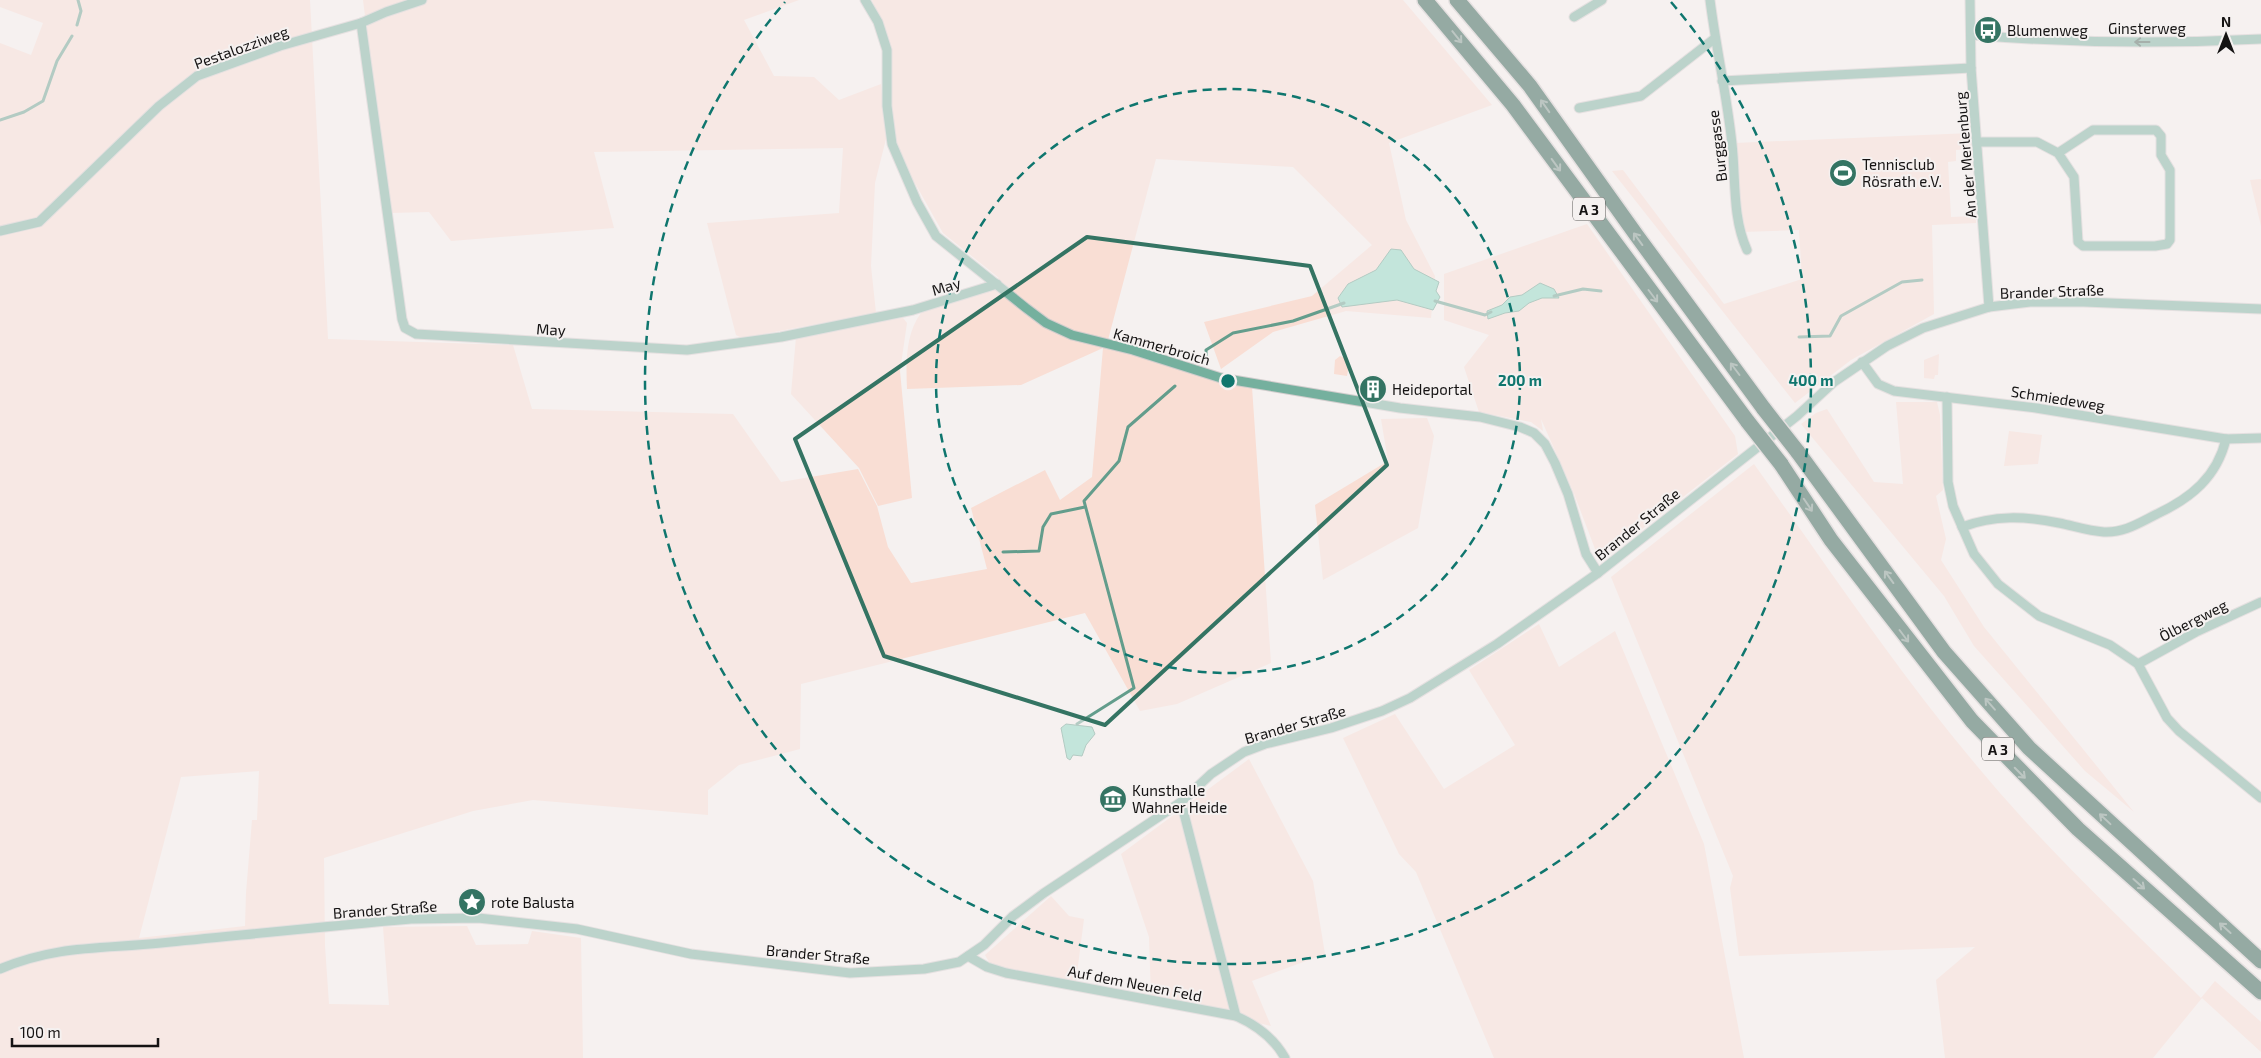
<svg xmlns="http://www.w3.org/2000/svg" width="2261" height="1058" viewBox="0 0 2261 1058" font-family="'Exo 2',sans-serif">
  <style>
    .green { fill: #f9ded4; fill-rule: evenodd }
    .water { fill: #85d8c0; stroke: #639d8c }
    .lines { fill: none; stroke-linecap: round; stroke-linejoin: round }
    .stream { stroke: #639d8c; stroke-width: 3 }
    .minor-casing { stroke: #d1cdcd; stroke-width: 11 }
    .motorway-casing { stroke: #d1cdcd; stroke-width: 18 }
    .minor { stroke: #75b09e; stroke-width: 9 }
    .motorway { stroke: #215446; stroke-width: 15 }
    .motorway-bridge-casing { stroke: #d1cdcd; stroke-width: 18; stroke-linecap: butt }
    .motorway-bridge { stroke: #215446; stroke-width: 15 }
    .oneway { stroke: #76938a }
    .oneway2 { stroke: #456258 }
    .marked { fill: none; stroke: #347463; stroke-width: 4; stroke-linejoin: round }
    .ring { fill: none; stroke: #0f766e; stroke-width: 2.5; stroke-dasharray: 9 6 }
    .labels { text-anchor: middle; dominant-baseline: central; stroke-width: 4; stroke-linejoin: round; paint-order: stroke }
    .shield { fill: #f5f1f0; stroke: #585655; stroke-width: 1 }
    .shield-label { font-size: 14px; font-weight: bold; fill: #151313 }
    .street-label { font-size: 15px; fill: #151313; stroke: #f5f1f0 }
    .poi-label { font-size: 15px; fill: #151313; stroke: #f5f1f0; text-anchor: start }
    .centre { fill: #0f766e; stroke: #f5f1f0; stroke-width: 2.5 }
    .ring-label { font-size: 15px; text-anchor: middle; font-weight: bold; fill: #0f766e; stroke: #f5f1f0; stroke-width: 4; stroke-linejoin: round; paint-order: stroke }
  </style>
  <rect width="100%" height="100%" fill="#f5f1f0"/>
  <g class="green">
    <path d="M 0,0 L 310,0 L 328,339 L 513,345 L 532,409 L 733,414 L 781,482 L 858,469 L 877,506 L 888,547 L 911,583 L 987,569 L 971,508 L 1045,470 L 1060,500 L 1092,477 L 1103,348 L 1021,385 L 907,389 C 906,365 905,334 921,313 L 999,278 L 943,233 L 902,160 L 894,137 L 891,105 L 891,50 L 872,0 L 1403,0 L 1492,105 L 1389,143 L 1406,220 L 1435,276 L 1431,318 L 1346,311 L 1273,332 L 1221,369 L 1204,322 L 1312,296 L 1372,245 L 1293,167 L 1156,159 L 1108,340 L 1252,387 L 1271,663 L 1177,704 L 1140,711 L 1085,613 L 801,684 L 800,749 L 739,765 L 708,790 L 708,815 L 533,800 L 473,811 L 324,858 L 325,946 L 329,1004 L 389,1005 L 383,927 L 467,926 L 476,945 L 528,944 L 532,931 L 581,938 L 583,1058 L 0,1058 L 0,43 L 31,55 L 43,23 L 0,7 ZM 259,771 L 257,820 L 252,820 L 246,893 L 245,926 L 139,938 L 181,777 Z"/>
    <path d="M 363,0 L 799,0 L 744,20 L 774,76 L 814,77 L 839,100 L 881,84 L 886,139 L 875,183 L 871,266 L 876,313 L 742,338 L 736,335 L 707,223 L 839,213 L 843,148 L 594,152 L 614,228 L 451,241 L 429,212 L 390,213 Z"/>
    <path d="M 1971,133 L 1971,149 L 1956,150 L 1956,161 L 1948,162 L 1951,217 L 1976,216 L 1976,223 L 1932,225 L 1934,314 L 1851,360 L 1795,403 L 1612,171 L 1623,170 L 1724,304 L 1802,279 L 1799,230 L 1742,232 L 1735,143 Z"/>
    <path d="M 2261,179 L 2261,226 L 2250,180 Z"/>
    <path d="M 1587,224 L 1735,436 L 1738,454 L 1600,562 L 1573,491 L 1541,419 L 1543,431 L 1531,422 L 1479,412 L 1464,367 L 1489,335 L 1444,320 L 1444,274 Z"/>
    <path d="M 903,318 L 907,323 L 900,371 L 912,498 L 878,506 L 859,468 L 791,394 L 796,337 L 853,325 Z"/>
    <path d="M 1939,354 L 1938,375 L 1935,375 L 1934,379 L 1924,378 L 1924,360 Z"/>
    <path d="M 1340,356 L 1348,359 L 1349,364 L 1347,376 L 1334,374 L 1335,360 Z"/>
    <path d="M 1896,402 L 1937,402 L 1940,415 L 1943,490 L 1936,496 L 1946,539 L 1941,560 L 1984,627 L 2134,812 L 2085,771 L 1974,646 L 1944,596 L 1801,424 L 1816,413 L 1827,409 L 1874,482 L 1903,484 Z"/>
    <path d="M 1427,418 L 1434,436 L 1418,528 L 1323,580 L 1315,505 L 1388,461 L 1381,419 Z"/>
    <path d="M 2009,431 L 2042,435 L 2038,464 L 2004,466 Z"/>
    <path d="M 1754,464 C 1830,570 1903,680 1988,779 C 2054,857 2129,926 2201,998 L 2215,981 L 2261,1022 L 2261,1052 L 2202,998 L 2153,1058 L 1945,1058 L 1936,980 L 1975,947 L 1739,956 L 1730,888 L 1733,876 L 1611,577 Z"/>
    <path d="M 1539,624 L 1559,667 L 1615,631 L 1704,844 L 1744,1058 L 1494,1058 L 1416,872 L 1399,854 L 1343,738 L 1395,714 L 1444,789 L 1515,745 L 1469,670 Z"/>
    <path d="M 1249,759 L 1313,881 L 1325,954 L 1252,981 L 1271,1026 L 1151,997 L 1149,937 L 1121,854 Z"/>
    <path d="M 1051,896 L 1069,916 L 1084,919 L 1076,981 L 992,967 L 985,955 Z"/>
  </g>
  <g class="water">
    <path d="M 1391,249 L 1401,250 L 1414,269 L 1439,282 L 1436,291 L 1440,297 L 1433,310 L 1397,300 L 1342,307 L 1338,298 L 1348,284 L 1376,270 Z"/>
    <path d="M 1540,283 L 1554,289 L 1559,298 L 1542,298 L 1529,303 L 1519,311 L 1505,313 L 1488,319 L 1487,311 L 1502,305 L 1510,297 L 1522,295 Z"/>
    <path d="M 1066,724 L 1092,727 L 1095,734 L 1086,745 L 1082,756 L 1073,755 L 1070,760 L 1067,758 L 1061,728 Z"/>
  </g>
  <g class="lines">
    <g class="stream">
      <path d="M 77,25 L 81,11 L 78,0"/>
      <path d="M 0,120 L 24,112 L 43,101 L 57,61 L 72,36"/>
      <path d="M 1554,296 L 1583,289 L 1601,291"/>
      <path d="M 1435,301 L 1485,315 L 1491,312"/>
      <path d="M 1799,337 L 1830,336 L 1841,316 L 1902,282 L 1922,280"/>
      <path d="M 1206,365 L 1206,350 L 1233,333 L 1293,321 L 1344,303"/>
      <path d="M 1003,552 L 1039,551 L 1043,527 L 1051,514 L 1085,507"/>
      <path d="M 1077,724 L 1134,688 L 1084,501 L 1119,461 L 1128,427 L 1175,386"/>
    </g>
    <g class="minor-casing">
      <g id="minor">
        <path d="M 865,0 L 878,22 L 887,50 L 887,106 L 892,144 L 917,202 L 936,236 L 1026,308 L 1046,323 L 1072,335 L 1133,350 L 1221,378 L 1400,408 L 1480,417 L 1520,427 L 1534,433 L 1545,444 L 1555,463 L 1568,494 L 1586,554 L 1598,573"/>
        <path d="M 1710,0 C 1716,48 1727,96 1732,144 C 1736,179 1732,217 1747,250"/>
        <path d="M 1970,0 L 1971,68 L 1989,307"/>
        <path d="M 1574,17 L 1602,0"/>
        <path d="M 361,23 L 402,319 L 405,328 L 416,334 L 687,350 L 781,337 L 913,310 L 997,284"/>
        <path d="M 1972,35 C 2068,43 2165,44 2261,39"/>
        <path d="M 1722,81 L 1971,68"/>
        <path d="M 1579,108 L 1641,96 L 1714,39"/>
        <path d="M 1978,142 L 2037,142 L 2058,153 L 2093,130 L 2156,130 L 2161,136 L 2161,155 L 2170,170 L 2170,240 L 2167,244 L 2155,246 L 2083,246 L 2078,242 L 2074,177 L 2058,153"/>
        <path d="M 0,231 L 39,222 L 159,106 L 197,76 L 280,46 L 361,23 L 386,12 L 422,0"/>
        <path d="M 1862,362 L 1878,384 L 1894,391 L 2036,408 L 2226,439 L 2261,438"/>
        <path d="M 1947,397 L 1948,482 L 1953,506 L 1974,554 L 1998,584 L 2039,616 L 2110,645 L 2138,664 L 2167,718 L 2179,731 L 2261,798"/>
        <path d="M 1962,527 C 1994,515 2025,516 2059,523 C 2074,526 2088,531 2104,532 C 2124,533 2139,523 2157,514 C 2191,498 2217,477 2226,439"/>
        <path d="M 2138,664 L 2196,632 L 2261,602"/>
        <path d="M 1181,802 L 1236,1016"/>
        <path d="M 968,956 L 987,967 L 1006,973 L 1236,1016 C 1256,1025 1274,1038 1285,1058"/>
        <path d="M 0,969 C 56,945 102,949 161,943 C 244,935 328,926 411,919 L 478,918 L 577,929 L 691,954 L 850,973 L 924,969 L 959,962 L 984,945 L 1013,916 L 1044,893 L 1181,802 L 1211,774 L 1244,752 L 1265,744 L 1331,728 L 1382,711 L 1410,698 L 1497,644 L 1598,573 L 1797,416 L 1834,382 L 1887,346 L 1923,328 L 1989,307 L 2030,302 L 2084,302 L 2261,309"/>
      </g>
    </g>
    <g class="motorway-casing">
      <g id="motorway">
        <path d="M 1425,0 L 1513,105 L 1748,422"/>
        <path d="M 1457,0 L 1530,86 L 1637,236 L 1764,409"/>
        <path d="M 1797,451 L 1944,652 L 2029,748 L 2261,961"/>
        <path d="M 1781,464 L 1831,540 L 1972,721 L 2078,829 L 2261,992"/>
      </g>
    </g>
    <use href="#minor" class="minor"/>
    <use href="#motorway" class="motorway"/>
    <g class="motorway-bridge-casing">
      <g id="motorway-bridge">
        <path d="M 1764,409 L 1797,451"/>
        <path d="M 1748,422 L 1781,464"/>
      </g>
    </g>
    <use href="#motorway-bridge" class="motorway-bridge"/>
  </g>
  <defs><path id="oneway-shaft" d="M-6 0H5M1.5-3L5.5 0L1.5 3" fill="none" stroke-width="1.6" stroke-linecap="round" stroke-linejoin="round" transform="scale(1.25)"/></defs>
  <g class="oneway">
    <use href="#oneway-shaft" transform="translate(1457 37) rotate(51)"/>
    <use href="#oneway-shaft" transform="translate(1545 106) rotate(-125)"/>
    <use href="#oneway-shaft" transform="translate(1556 165) rotate(54)"/>
    <use href="#oneway-shaft" transform="translate(1638 239) rotate(-126)"/>
    <use href="#oneway-shaft" transform="translate(1653 296) rotate(53)"/>
    <use href="#oneway-shaft" transform="translate(1735 369) rotate(-127)"/>
    <use href="#oneway-shaft" transform="translate(1808 505) rotate(56)"/>
    <use href="#oneway-shaft" transform="translate(1889 577) rotate(-126)"/>
    <use href="#oneway-shaft" transform="translate(1904 636) rotate(53)"/>
    <use href="#oneway-shaft" transform="translate(1990 704) rotate(-131)"/>
    <use href="#oneway-shaft" transform="translate(2020 773) rotate(45)"/>
    <use href="#oneway-shaft" transform="translate(2105 819) rotate(-137)"/>
    <use href="#oneway-shaft" transform="translate(2139 884) rotate(42)"/>
    <use href="#oneway-shaft" transform="translate(2225 928) rotate(-138)"/>
  </g>
  <use class="oneway2" href="#oneway-shaft" transform="translate(2142 42) rotate(-180)"/>
  <path d="M0 0H2261V1058H0ZM 1087,237 L 1310,266 L 1387,465 L 1105,725 L 884,656 L 795,439 Z" fill="#f5f1f0" fill-opacity=".55" fill-rule="evenodd"/>
  <path class="marked" d="M 1087,237 L 1310,266 L 1387,465 L 1105,725 L 884,656 L 795,439 Z"/>
  <g class="ring">
    <circle cx="1228" cy="381" r="292"/>
    <path d="M1671 2A583 583 0 1 1 785 2"/>
  </g>
  <defs>
    <g id="bus-disc" transform="scale(1.4375)"><circle r="9.5" fill="#347463" stroke="#f5f1f0"/><path d="M-5-6H5V4H4V6H2V4H-2V6H-4V4H-5ZM-3.5-4V0h7V-4ZM-3.5 1.2v1.5H-2V1.2ZM2 1.2v1.5H3.5V1.2Z" fill="#fff"/></g>
    <g id="stadium-disc" transform="scale(1.4375)"><circle r="9.5" fill="#347463" stroke="#f5f1f0"/><path d="M0-5a6.5 5 0 1 0 0 10a6.5 5 0 1 0 0-10ZM-3.5-1.8h7v3.6h-7Z" fill="#fff"/></g>
    <g id="building-disc" transform="scale(1.4375)"><circle r="9.5" fill="#347463" stroke="#f5f1f0"/><path d="M-4-6H4V6H1V3H-1V6H-4ZM-2.5-4.3h1.7v1.8h-1.7ZM.8-4.3h1.7v1.8H.8ZM-2.5-1h1.7V.8h-1.7ZM.8-1h1.7V.8H.8Z" fill="#fff"/></g>
    <g id="museum-disc" transform="scale(1.4375)"><circle r="9.5" fill="#347463" stroke="#f5f1f0"/><path d="M0-6L6-3V-2H-6V-3ZM-5-1h2V3h-2ZM-1-1h2V3h-2ZM3-1h2V3H3ZM-6 4H6V6H-6Z" fill="#fff"/></g>
    <g id="sight-disc" transform="scale(1.4375)"><circle r="9.5" fill="#347463" stroke="#f5f1f0"/><path d="M0-6L1.8-2.2L6-1.7L2.9 1.2L3.7 5.4L0 3.3L-3.7 5.4L-2.9 1.2L-6-1.7L-1.8-2.2Z" fill="#fff"/></g>
  </defs>
  <g fill-rule="evenodd">
    <use href="#bus-disc" x="1988" y="30"/>
    <use href="#stadium-disc" x="1843" y="173"/>
    <use href="#building-disc" x="1373" y="389"/>
    <use href="#museum-disc" x="1113" y="799"/>
    <use href="#sight-disc" x="472" y="902"/>
  </g>
  <g class="labels">
    <g class="shield">
      <rect x="1573" y="197.5" width="32" height="23" rx="4"/>
      <rect x="1982" y="737.5" width="32" height="23" rx="4"/>
    </g>
    <g class="shield-label">
      <text x="1589" y="209">A 3</text>
      <text x="1998" y="749">A 3</text>
    </g>
    <g class="street-label">
      <text x="2147" y="28">Ginsterweg</text>
      <text transform="translate(241 47) rotate(-20)">Pestalozziweg</text>
      <text transform="translate(1717 146) rotate(-97)">Burggasse</text>
      <text transform="translate(1965 155) rotate(-95)">An der Merlenburg</text>
      <text transform="translate(946 286) rotate(-17)">May</text>
      <text transform="translate(2052 291) rotate(-2)">Brander Straße</text>
      <text transform="translate(551 329) rotate(3)">May</text>
      <text transform="translate(1162 346) rotate(16)">Kammerbroich</text>
      <text transform="translate(2058 398) rotate(9)">Schmiedeweg</text>
      <text transform="translate(1637 524) rotate(-39)">Brander Straße</text>
      <text transform="translate(2193 620) rotate(-27)">Ölbergweg</text>
      <text transform="translate(1295 724) rotate(-16)">Brander Straße</text>
      <text transform="translate(385 909) rotate(-4)">Brander Straße</text>
      <text transform="translate(818 954) rotate(5)">Brander Straße</text>
      <text transform="translate(1135 983) rotate(11)">Auf dem Neuen Feld</text>
    </g>
    <g class="poi-label">
      <text x="2007" y="30">Blumenweg</text>
      <text x="1862" y="164">Tennisclub<tspan x="1862" dy="17">Rösrath e.V.</tspan></text>
      <text x="1392" y="389">Heideportal</text>
      <text x="1132" y="790">Kunsthalle<tspan x="1132" dy="17">Wahner Heide</tspan></text>
      <text x="491" y="902">rote Balusta</text>
    </g>
  </g>
  <circle cx="1228" cy="381" r="8" class="centre"/>
  <g class="ring-label">
    <text x="1520" y="386">200 m</text>
    <text x="1811" y="386">400 m</text>
  </g>
  <g transform="translate(2226 35)" stroke="#f5f1f0" stroke-width="4" paint-order="stroke">
  <path d="M0-4L9 19L0 12L-9 19Z" fill="#151313"/>
  <text y="-8" font-size="14" font-weight="bold" text-anchor="middle" fill="#151313">N</text>
  </g>
  <path d="M12 1038v8h146v-8" fill="none" stroke="#151313" stroke-width="2.5"/>
  <text x="20" y="1038" font-size="15" fill="#151313" stroke="#f5f1f0" stroke-width="4" paint-order="stroke">100 m</text>
</svg>
